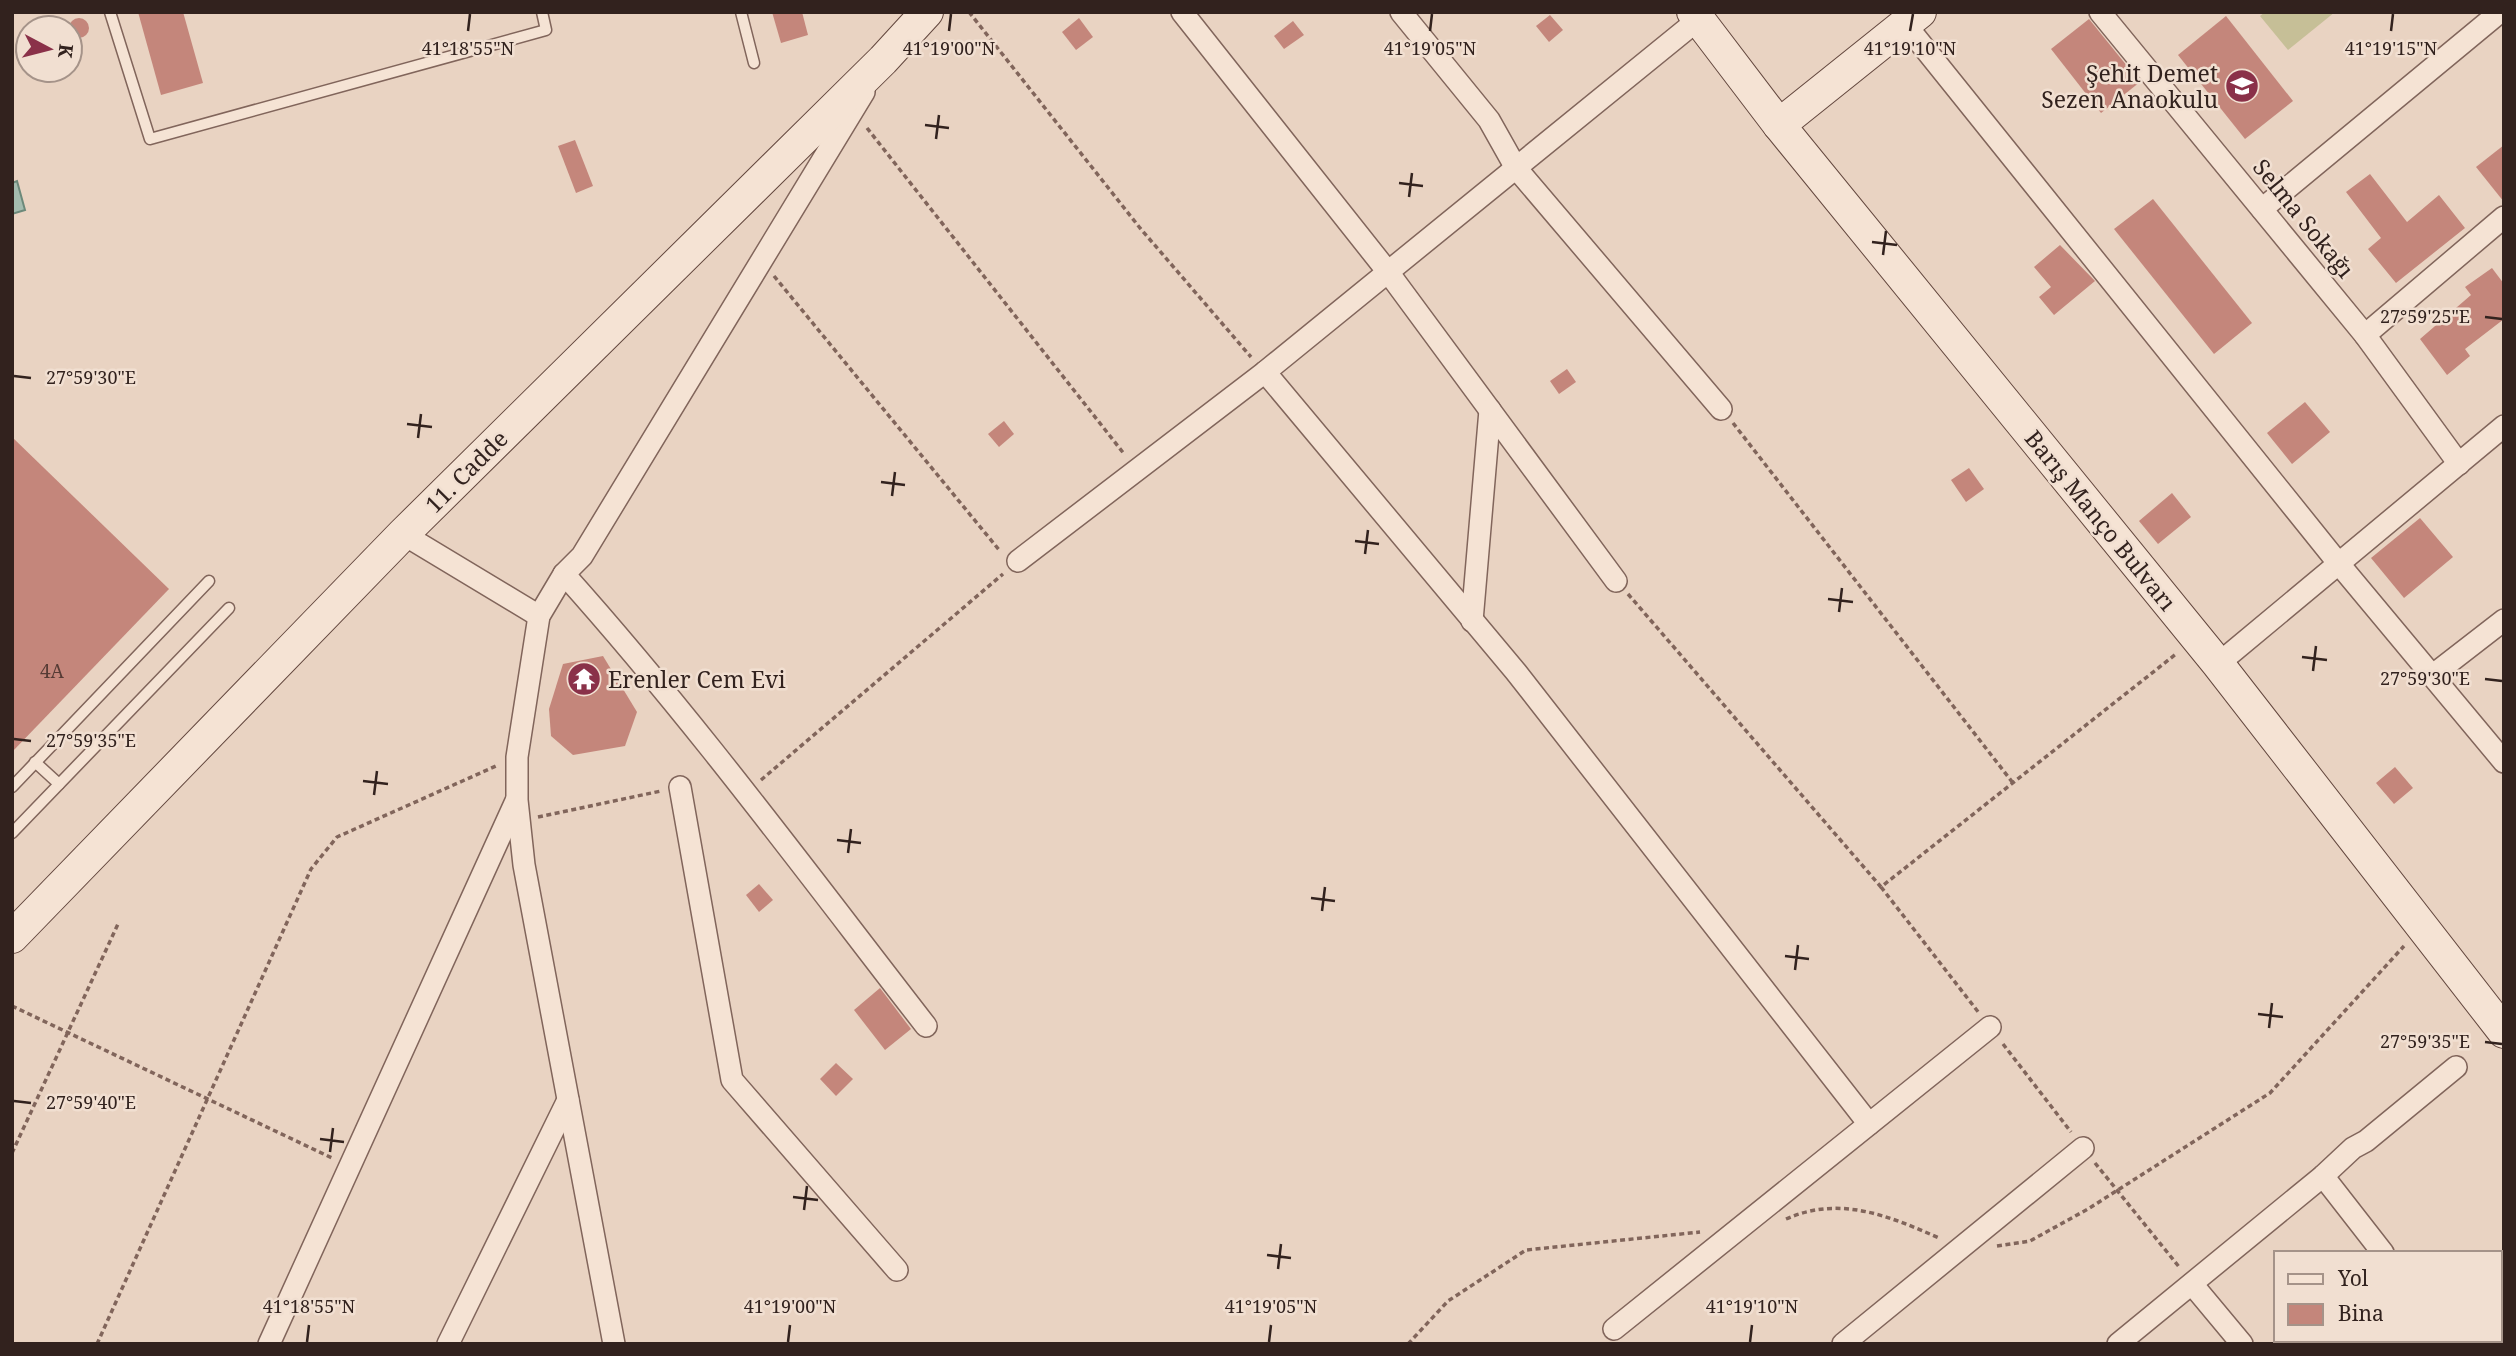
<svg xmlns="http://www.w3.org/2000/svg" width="2516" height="1356" viewBox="0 0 2516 1356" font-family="'Noto Serif',serif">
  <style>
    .green { fill: #c6bf97 }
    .water { fill: #a4bcaf; stroke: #6c897a; stroke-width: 2 }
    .building { fill: #c4867b }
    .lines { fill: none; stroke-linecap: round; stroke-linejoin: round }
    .lane-casing { stroke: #81655b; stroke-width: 13 }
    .street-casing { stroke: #81655b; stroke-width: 24 }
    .secondary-casing { stroke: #63473e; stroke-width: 34 }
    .path { stroke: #81655b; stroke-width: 3.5; stroke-dasharray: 5 3.5; stroke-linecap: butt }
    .lane { stroke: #f5e3d4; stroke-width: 10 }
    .street { stroke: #f5e3d4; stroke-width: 21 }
    .secondary { stroke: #f5e3d4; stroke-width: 32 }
    .ticks { fill: none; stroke: #32221e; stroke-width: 2.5 }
    .labels { text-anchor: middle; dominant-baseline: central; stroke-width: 5; stroke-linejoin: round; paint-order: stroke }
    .number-label { font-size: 19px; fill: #563b35 }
    .poi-label { font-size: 23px; fill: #32221e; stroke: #f1dfd1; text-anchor: end }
    .street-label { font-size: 23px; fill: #32221e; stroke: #f1dfd1 }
    .ticks-label { font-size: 18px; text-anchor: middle; fill: #32221e; stroke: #f1dfd1; stroke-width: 5; stroke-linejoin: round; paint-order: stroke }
  </style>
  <rect width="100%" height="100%" fill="#e9d3c2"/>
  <path class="green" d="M 2265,12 L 2335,12 L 2288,50 L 2260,16 Z"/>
  <path class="water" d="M 17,181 L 25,210 L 12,214 L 12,183 Z"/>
  <g class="building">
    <path d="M 138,12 L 183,12 L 203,83 L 161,95 Z"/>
    <path d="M 772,12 L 802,12 L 808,35 L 781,43 Z"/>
    <path d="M 1550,15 L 1563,30 L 1549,42 L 1536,26 Z"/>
    <path d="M 2226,16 L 2293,101 L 2245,139 L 2178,55 Z"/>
    <circle cx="79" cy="28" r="10"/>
    <path d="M 1079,18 L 1093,37 L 1076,50 L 1062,32 Z"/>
    <path d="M 2089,19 L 2140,82 L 2101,113 L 2051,49 Z"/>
    <path d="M 1293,21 L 1304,35 L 1284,49 L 1274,36 Z"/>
    <path d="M 575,140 L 593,186 L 576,193 L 558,146 Z"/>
    <path d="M 2504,145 L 2504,202 L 2476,167 Z"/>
    <path d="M 2370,174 L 2407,222 L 2439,195 L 2465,228 L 2396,283 L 2368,249 L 2381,238 L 2346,192 Z"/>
    <path d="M 2153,199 L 2252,323 L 2214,354 L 2114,229 Z"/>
    <path d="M 2060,245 L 2095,281 L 2054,315 L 2039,297 L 2051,287 L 2034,267 Z"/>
    <path d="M 2492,268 L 2504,284 L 2504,319 L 2465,349 L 2470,356 L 2447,375 L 2420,339 L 2471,295 L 2465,287 Z"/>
    <path d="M 1567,369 L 1576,382 L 1559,394 L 1550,381 Z"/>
    <path d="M 2305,402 L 2330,432 L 2292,464 L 2267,433 Z"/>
    <path d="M 1004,421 L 1014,434 L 999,447 L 988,434 Z"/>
    <path d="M 12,437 L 169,589 L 12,752 Z"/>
    <path d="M 1969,468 L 1984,489 L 1966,502 L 1951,480 Z"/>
    <path d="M 2172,493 L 2191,517 L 2158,544 L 2139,521 Z"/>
    <path d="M 2420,518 L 2453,557 L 2404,598 L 2371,558 Z"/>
    <path d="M 603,656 L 637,712 L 625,746 L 573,755 L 551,736 L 549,709 L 563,664 Z"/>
    <path d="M 2395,767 L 2413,788 L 2394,804 L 2376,783 Z"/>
    <path d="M 759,884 L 773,900 L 759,912 L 746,895 Z"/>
    <path d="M 880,988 L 911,1029 L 885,1050 L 854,1010 Z"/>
    <path d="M 836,1063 L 853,1079 L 836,1096 L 820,1079 Z"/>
  </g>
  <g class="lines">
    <g class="lane-casing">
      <g id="lane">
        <path d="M 110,12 L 150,139 L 546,30 L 542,12"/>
        <path d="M 741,12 L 754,63"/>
        <path d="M 35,762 L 59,784"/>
        <path d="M 12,787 L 209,581"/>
        <path d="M 12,833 L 229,608"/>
      </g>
    </g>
    <g class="street-casing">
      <g id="street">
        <path d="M 1182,12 L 1388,272 L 1616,581"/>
        <path d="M 1401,12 L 1489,120 L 1516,168 L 1721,409"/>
        <path d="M 2100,12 L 2365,335 L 2459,464"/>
        <path d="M 1905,24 L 2339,564 L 2504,762"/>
        <path d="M 2262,209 L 2500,12"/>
        <path d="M 2365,335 L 2504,217"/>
        <path d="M 1265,372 L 1516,672 L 1869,1124"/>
        <path d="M 403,534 L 539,616"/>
        <path d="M 1018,561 L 1265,372 L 1699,19"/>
        <path d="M 564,574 C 693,718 808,874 926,1026"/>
        <path d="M 1472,621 L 1490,410"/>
        <path d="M 2218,664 L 2504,426"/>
        <path d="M 2433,675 L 2504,620"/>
        <path d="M 680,787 L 732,1080 L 897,1270"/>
        <path d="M 2323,1176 L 2383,1253"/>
        <path d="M 2192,1284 L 2242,1344"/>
        <path d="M 1614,1329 L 1990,1027"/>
        <path d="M 2452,1340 L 2455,1344"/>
        <path d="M 269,1344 L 516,801"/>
        <path d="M 448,1344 L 568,1100"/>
        <path d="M 614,1344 L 524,865 L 517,800 L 517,757 L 539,616 L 564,574 L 582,556 L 864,92"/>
        <path d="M 1843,1344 L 2083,1148"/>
        <path d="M 2118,1344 L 2323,1176 L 2353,1148 L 2366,1141 L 2456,1067"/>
      </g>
    </g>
    <g class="secondary-casing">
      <g id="secondary">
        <path d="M 1693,12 L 1779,125 L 2218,664 L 2504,1032"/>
        <path d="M 1779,125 L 1920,12"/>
        <path d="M 12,937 L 403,534 L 883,60 L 927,12"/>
      </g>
    </g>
    <g class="path">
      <path d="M 969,12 L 1140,228 L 1251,357"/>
      <path d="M 867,128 L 1125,455"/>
      <path d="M 774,276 L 1000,551"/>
      <path d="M 1733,423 L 2013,783"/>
      <path d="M 1628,594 L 1881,887 L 2176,654"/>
      <path d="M 761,780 L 1003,574"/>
      <path d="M 538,817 L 661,791"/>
      <path d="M 1881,887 L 1979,1013"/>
      <path d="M 12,1006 L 332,1158"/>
      <path d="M 2003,1044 L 2071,1132"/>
      <path d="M 12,1153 L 118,924"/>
      <path d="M 2095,1163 L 2180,1268"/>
      <path d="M 1786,1219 C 1840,1195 1889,1216 1939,1238"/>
      <path d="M 1997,1246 L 2030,1241 L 2088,1209 L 2270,1093 L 2404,946"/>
      <path d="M 97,1344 L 311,869 L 337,837 L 496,766"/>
      <path d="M 1408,1344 L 1448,1301 L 1526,1250 L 1700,1232"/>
    </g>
    <use href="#lane" class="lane"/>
    <use href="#street" class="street"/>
    <use href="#secondary" class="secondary"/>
  </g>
  <path class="ticks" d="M 468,31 L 470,14M 949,31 L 951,14M 1430,31 L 1432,14M 1910,31 L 1913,14M 2391,31 L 2393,14M 925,125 L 949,128M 936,139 L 939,115M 1399,183 L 1423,186M 1409,197 L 1412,173M 1872,242 L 1897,245M 1883,255 L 1886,231M 2485,317 L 2502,319M 14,376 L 31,378M 407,424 L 432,427M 418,438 L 421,414M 881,482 L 905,485M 892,496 L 895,472M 1355,541 L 1379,544M 1365,554 L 1368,530M 1828,599 L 1853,602M 1839,612 L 1842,588M 2302,657 L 2327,660M 2313,671 L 2316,646M 2485,679 L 2502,681M 14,739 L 31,741M 363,781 L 388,784M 374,795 L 377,771M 837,840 L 861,843M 848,853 L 851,829M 1311,898 L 1335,901M 1322,911 L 1325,887M 1785,956 L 1809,959M 1795,970 L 1798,945M 2258,1014 L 2283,1017M 2269,1028 L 2272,1003M 2485,1042 L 2502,1044M 14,1101 L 31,1103M 320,1139 L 344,1142M 330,1152 L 333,1128M 793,1197 L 818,1200M 804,1210 L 807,1186M 1267,1255 L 1291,1258M 1278,1269 L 1281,1244M 307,1342 L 309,1325M 788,1342 L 790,1325M 1269,1342 L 1271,1325M 1750,1342 L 1752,1325"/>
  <defs>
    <g id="school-disc" transform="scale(1.75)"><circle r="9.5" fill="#8a3149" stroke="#f1dfd1"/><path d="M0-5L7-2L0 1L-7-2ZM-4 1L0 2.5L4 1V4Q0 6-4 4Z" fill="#fff"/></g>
    <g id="temple-disc" transform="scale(1.75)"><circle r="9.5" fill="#8a3149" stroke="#f1dfd1"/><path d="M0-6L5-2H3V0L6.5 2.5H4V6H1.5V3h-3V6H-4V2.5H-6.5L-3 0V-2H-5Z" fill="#fff"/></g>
  </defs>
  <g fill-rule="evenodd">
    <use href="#school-disc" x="2242" y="86"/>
    <use href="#temple-disc" x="584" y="679"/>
  </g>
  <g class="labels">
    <g class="number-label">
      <text x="52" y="671">4A</text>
    </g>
    <g class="poi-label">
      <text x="2218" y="73">Şehit Demet<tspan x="2218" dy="26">Sezen Anaokulu</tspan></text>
      <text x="608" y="679" text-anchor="start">Erenler Cem Evi</text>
    </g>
    <g class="street-label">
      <text transform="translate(2304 218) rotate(51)">Selma Sokağı</text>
      <text transform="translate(466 471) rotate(-45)">11. Cadde</text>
      <text transform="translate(2101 520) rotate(51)">Barış Manço Bulvarı</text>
    </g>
  </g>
  <g class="ticks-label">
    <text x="468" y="55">41°18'55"N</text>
    <text x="949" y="55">41°19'00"N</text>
    <text x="1430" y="55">41°19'05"N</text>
    <text x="1910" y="55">41°19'10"N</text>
    <text x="2391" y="55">41°19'15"N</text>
    <text x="2425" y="323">27°59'25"E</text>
    <text x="91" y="384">27°59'30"E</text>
    <text x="2425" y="685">27°59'30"E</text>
    <text x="91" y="747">27°59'35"E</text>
    <text x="2425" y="1048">27°59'35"E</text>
    <text x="91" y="1109">27°59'40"E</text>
    <text x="309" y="1313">41°18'55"N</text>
    <text x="790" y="1313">41°19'00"N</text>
    <text x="1271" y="1313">41°19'05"N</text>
    <text x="1752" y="1313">41°19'10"N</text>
  </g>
  <rect width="2516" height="1356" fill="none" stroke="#32221e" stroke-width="28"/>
  <rect x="2274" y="1251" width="228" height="91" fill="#f1dfd1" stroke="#a59389" stroke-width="2"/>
  <rect x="2288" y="1274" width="35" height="10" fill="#f5e3d4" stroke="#a59389" stroke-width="2"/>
  <text x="2338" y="1286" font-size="21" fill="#32221e">Yol</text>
  <rect x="2288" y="1304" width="35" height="21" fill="#c4867b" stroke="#a59389" stroke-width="2"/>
  <text x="2338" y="1321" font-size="21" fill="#32221e">Bina</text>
  <g transform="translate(49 49) rotate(97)"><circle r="33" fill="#f1dfd1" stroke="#a59389" stroke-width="2"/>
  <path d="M0-5L12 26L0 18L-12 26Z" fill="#8a3149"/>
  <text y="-10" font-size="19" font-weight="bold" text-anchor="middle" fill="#32221e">K</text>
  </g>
</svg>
